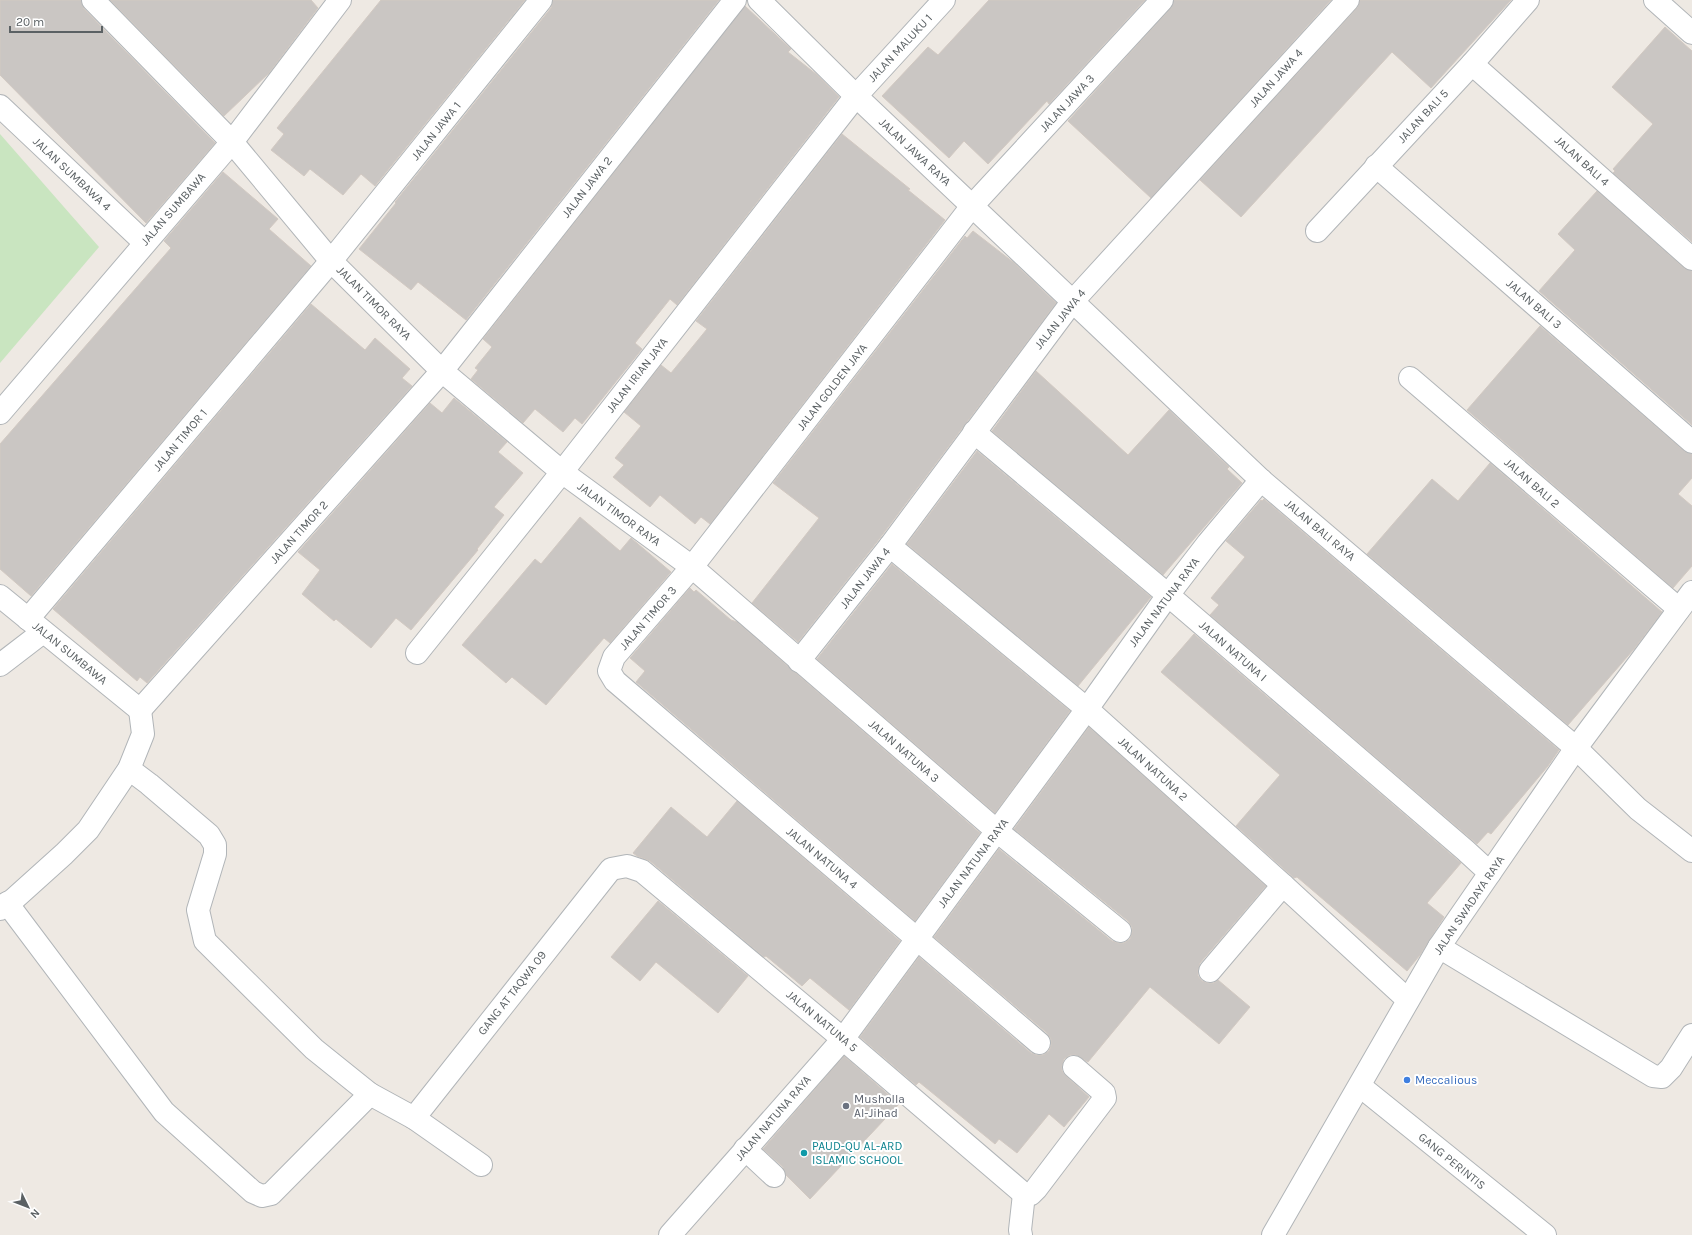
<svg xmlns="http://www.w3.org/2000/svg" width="1692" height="1235" viewBox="0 0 1692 1235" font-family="Karla,sans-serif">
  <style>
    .green { fill: #c9e5c0 }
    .building { fill: #cac6c3; stroke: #d2c9c2 }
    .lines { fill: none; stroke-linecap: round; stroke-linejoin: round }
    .minor-casing { stroke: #b1b5b8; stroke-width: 24 }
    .minor { stroke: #fff; stroke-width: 22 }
    .shop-dot { fill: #3f7fe0; stroke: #fff; stroke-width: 1.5 }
    .worship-dot { fill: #6b7280; stroke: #fff; stroke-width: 1.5 }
    .culture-dot { fill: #0f9aa8; stroke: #fff; stroke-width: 1.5 }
    .labels { text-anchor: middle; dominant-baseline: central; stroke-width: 4; stroke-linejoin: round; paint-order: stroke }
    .street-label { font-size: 12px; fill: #5b6164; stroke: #fff }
    .shop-label { font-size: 12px; fill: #366cbe; stroke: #fff; text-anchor: start }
    .worship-label { font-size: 12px; fill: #5b616d; stroke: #fff; text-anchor: start }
    .culture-label { font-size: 12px; fill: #0d838f; stroke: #fff; text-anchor: start }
  </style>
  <rect width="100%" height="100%" fill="#eee9e3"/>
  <path class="green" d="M 0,134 L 99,247 L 0,363 Z"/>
  <g class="building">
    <path d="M 0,0 L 81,0 L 84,9 L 215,143 L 146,223 L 0,75 Z"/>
    <path d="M 110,0 L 311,0 L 318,8 L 269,73 L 224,116 Z"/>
    <path d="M 381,0 L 525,0 L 375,186 L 361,174 L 343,195 L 310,169 L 304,176 L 271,150 L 284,134 L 277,128 Z"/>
    <path d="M 553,0 L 719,0 L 466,320 L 418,282 L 411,290 L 359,249 L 396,203 L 395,202 L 551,8 Z"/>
    <path d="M 989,0 L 1145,0 L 1049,104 L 1047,101 L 988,164 L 964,141 L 949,158 L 882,96 L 928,47 L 938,55 Z"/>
    <path d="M 1174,0 L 1331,0 L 1151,198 L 1068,121 L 1171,8 Z"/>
    <path d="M 1360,0 L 1511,0 L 1431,88 L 1392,52 L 1241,217 L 1200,180 L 1357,8 Z"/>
    <path d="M 745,6 L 791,49 L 788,52 L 816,74 L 839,97 L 677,305 L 670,299 L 635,343 L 642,349 L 582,424 L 575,418 L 563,432 L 535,409 L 523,423 L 471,379 L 478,370 L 475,368 L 492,347 L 483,339 Z"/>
    <path d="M 1665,27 L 1692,51 L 1692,242 L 1613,173 L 1615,171 L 1613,169 L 1653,124 L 1612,87 Z"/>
    <path d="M 842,134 L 910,189 L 908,190 L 945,220 L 710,524 L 701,517 L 695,524 L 660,495 L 650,507 L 613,477 L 624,465 L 615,458 L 641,426 L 624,412 L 661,365 L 671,373 L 707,329 L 696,321 Z"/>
    <path d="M 223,172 L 278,219 L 269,229 L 311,266 L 31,596 L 0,569 L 0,444 L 171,248 L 164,241 Z"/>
    <path d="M 1597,191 L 1684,268 L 1692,271 L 1692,425 L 1539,291 L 1575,250 L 1558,234 Z"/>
    <path d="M 973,231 L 1013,262 L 1056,303 L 880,538 L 798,642 L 752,603 L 819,518 L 773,483 L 965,236 L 967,238 Z"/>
    <path d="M 311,304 L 365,350 L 375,338 L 410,369 L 402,378 L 412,386 L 147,683 L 140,677 L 137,681 L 53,609 Z"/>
    <path d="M 1540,326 L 1684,451 L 1692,454 L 1692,478 L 1678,494 L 1692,506 L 1692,566 L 1673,588 L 1467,410 Z"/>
    <path d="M 1036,371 L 1128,455 L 1169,410 L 1229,467 L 1227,469 L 1242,483 L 1163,575 L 992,431 Z"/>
    <path d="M 454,398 L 507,442 L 498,452 L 523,473 L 494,507 L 504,515 L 477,549 L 478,550 L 411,630 L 396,618 L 371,648 L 336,619 L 334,621 L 302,594 L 320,570 L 298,552 L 430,403 L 442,413 Z"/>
    <path d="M 977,451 L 1151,597 L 1078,686 L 907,544 Z"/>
    <path d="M 1490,463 L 1662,612 L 1634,649 L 1568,725 L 1367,554 L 1432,479 L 1458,501 Z"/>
    <path d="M 1264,499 L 1559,750 L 1548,766 L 1491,834 L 1488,832 L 1477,844 L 1210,615 L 1219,605 L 1211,598 L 1245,557 L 1226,541 L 1261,500 L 1262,501 Z"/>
    <path d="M 580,517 L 620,551 L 631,538 L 671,572 L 610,643 L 604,638 L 546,705 L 512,677 L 506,683 L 462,645 L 535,559 L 541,564 Z"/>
    <path d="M 892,564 L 1070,711 L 995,813 L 817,659 Z"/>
    <path d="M 690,588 L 694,592 L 696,590 L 731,620 L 737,622 L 980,833 L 915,921 L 636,682 L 645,671 L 630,658 Z"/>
    <path d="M 1194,634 L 1461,863 L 1427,903 L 1444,917 L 1420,955 L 1407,971 L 1297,877 L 1294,878 L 1236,826 L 1280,775 L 1161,672 Z"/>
    <path d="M 1089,727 L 1266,886 L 1200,963 L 1198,969 L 1198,976 L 1202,981 L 1208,983 L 1214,983 L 1218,980 L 1250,1007 L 1219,1044 L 1150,987 L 1088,1062 L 1076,1055 L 1070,1055 L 1064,1059 L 1062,1065 L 1062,1071 L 1066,1076 L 1089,1097 L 1064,1127 L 1049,1114 L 1017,1153 L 999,1139 L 995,1144 L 919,1082 L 916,1085 L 860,1037 L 919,957 L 1031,1053 L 1036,1055 L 1043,1055 L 1049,1051 L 1051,1046 L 1051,1039 L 1047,1033 L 934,937 L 999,849 L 1112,941 L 1118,943 L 1124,943 L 1130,939 L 1132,933 L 1132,927 L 1128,921 L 1014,829 Z"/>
    <path d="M 737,801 L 900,941 L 849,1010 L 810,978 L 802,986 L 766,956 L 764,957 L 650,861 L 637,856 L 633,853 L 671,807 L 707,837 Z"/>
    <path d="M 658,901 L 748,976 L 718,1013 L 656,962 L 640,981 L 611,957 Z"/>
    <path d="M 844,1056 L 899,1104 L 810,1199 L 786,1175 L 783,1167 L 763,1149 Z"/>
  </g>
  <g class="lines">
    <g class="minor-casing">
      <g id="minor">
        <path d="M 93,0 L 232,142 L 331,261 L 442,371 L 562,472 L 692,567 L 997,831 L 1120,931"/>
        <path d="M 759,0 L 856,96 L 1261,480 L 1576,748 L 1638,809 L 1692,851"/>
        <path d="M 1655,0 L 1692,33"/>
        <path d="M 1472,64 L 1692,259"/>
        <path d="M 0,106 L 144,242"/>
        <path d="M 1376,166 L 1692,442"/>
        <path d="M 1317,231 L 1472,64 L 1528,0"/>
        <path d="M 1410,378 L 1679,609"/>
        <path d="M 0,413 L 232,142 L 340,0"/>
        <path d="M 974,432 L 1168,595 L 1465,850 L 1490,873"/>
        <path d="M 890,546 L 1087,709 L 1283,885 L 1408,1000"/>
        <path d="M 0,596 L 140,710"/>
        <path d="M 28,619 L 331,261 L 541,0"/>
        <path d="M 417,653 L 562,472 L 856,96 L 944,0"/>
        <path d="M 799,661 L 890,546 L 1072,302 L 1348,0"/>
        <path d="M 0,665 L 43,632"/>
        <path d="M 140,710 L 442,371 L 735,0"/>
        <path d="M 129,769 L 149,784 L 209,835 L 215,845 L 215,854 L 198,910 L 205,941 L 314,1049 L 370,1094 L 414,1118 L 481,1165"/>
        <path d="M 7,903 L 164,1112 L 253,1192 L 262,1196 L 271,1194 L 370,1094"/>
        <path d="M 0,909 L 14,899 L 64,854 L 88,830 L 129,769 L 143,734 L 140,710"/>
        <path d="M 1439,947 L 1653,1076 L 1662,1077 L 1671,1068 L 1692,1035"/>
        <path d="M 1210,971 L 1283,885"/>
        <path d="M 1039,1043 L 615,681 L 609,671 L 614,657 L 692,567 L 972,206 L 1162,0"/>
        <path d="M 1360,1086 L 1545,1235"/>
        <path d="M 414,1118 L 611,869 L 627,866 L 642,871 L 843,1039 L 1024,1194"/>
        <path d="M 745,1149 L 774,1176"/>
        <path d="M 1024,1194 L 1031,1194 L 1036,1189 L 1105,1098 L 1104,1093 L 1074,1067"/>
        <path d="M 670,1235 L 843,1039 L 1087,709 L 1168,595 L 1208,543 L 1261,480"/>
        <path d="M 1021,1235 L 1020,1230 L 1024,1194"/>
        <path d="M 1273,1235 L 1439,947 L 1576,748 L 1692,592"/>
      </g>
    </g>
    <use href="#minor" class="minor"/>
  </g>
  <circle class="shop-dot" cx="1407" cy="1080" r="4"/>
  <circle class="worship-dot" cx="846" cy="1106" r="4"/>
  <circle class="culture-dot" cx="804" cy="1153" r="4"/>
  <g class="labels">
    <g class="street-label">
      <text transform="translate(900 48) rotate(-47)">JALAN MALUKU 1</text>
      <text transform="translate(1276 78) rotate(-48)">JALAN JAWA 4</text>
      <text transform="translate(1067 103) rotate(-47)">JALAN JAWA 3</text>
      <text transform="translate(1423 116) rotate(-47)">JALAN BALI 5</text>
      <text transform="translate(436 131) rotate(-51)">JALAN JAWA 1</text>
      <text transform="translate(915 152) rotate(43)">JALAN JAWA RAYA</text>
      <text transform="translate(1582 161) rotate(42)">JALAN BALI 4</text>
      <text transform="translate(72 174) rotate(43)">JALAN SUMBAWA 4</text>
      <text transform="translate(587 187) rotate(-52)">JALAN JAWA 2</text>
      <text transform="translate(173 209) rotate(-49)">JALAN SUMBAWA</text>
      <text transform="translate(374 303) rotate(45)">JALAN TIMOR RAYA</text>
      <text transform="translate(1534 304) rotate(41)">JALAN BALI 3</text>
      <text transform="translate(1060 319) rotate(-51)">JALAN JAWA 4</text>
      <text transform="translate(637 375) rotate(-52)">JALAN IRIAN JAYA</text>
      <text transform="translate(832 387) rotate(-52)">JALAN GOLDEN JAYA</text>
      <text transform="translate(180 440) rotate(-50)">JALAN TIMOR 1</text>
      <text transform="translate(1532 483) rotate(41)">JALAN BALI 2</text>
      <text transform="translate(619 514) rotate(36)">JALAN TIMOR RAYA</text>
      <text transform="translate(1320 530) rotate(40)">JALAN BALI RAYA</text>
      <text transform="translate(299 532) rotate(-48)">JALAN TIMOR 2</text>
      <text transform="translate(865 578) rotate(-52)">JALAN JAWA 4</text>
      <text transform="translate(1164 602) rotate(-53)">JALAN NATUNA RAYA</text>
      <text transform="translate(648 618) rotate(-49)">JALAN TIMOR 3</text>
      <text transform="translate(1233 651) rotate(41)">JALAN NATUNA I</text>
      <text transform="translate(70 653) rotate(39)">JALAN SUMBAWA</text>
      <text transform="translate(904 751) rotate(41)">JALAN NATUNA 3</text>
      <text transform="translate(1153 769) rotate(42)">JALAN NATUNA 2</text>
      <text transform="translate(822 858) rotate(40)">JALAN NATUNA 4</text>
      <text transform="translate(973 863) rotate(-53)">JALAN NATUNA RAYA</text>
      <text transform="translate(1469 905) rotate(-56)">JALAN SWADAYA RAYA</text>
      <text transform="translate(512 993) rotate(-52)">GANG AT TAQWA 09</text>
      <text transform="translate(822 1021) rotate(40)">JALAN NATUNA 5</text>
      <text transform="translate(773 1118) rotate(-49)">JALAN NATUNA RAYA</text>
      <text transform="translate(1452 1161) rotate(39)">GANG PERINTIS</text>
    </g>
    <g class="shop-label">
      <text x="1415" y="1080">Meccalious</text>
    </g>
    <g class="worship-label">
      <text x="854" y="1099">Musholla<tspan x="854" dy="14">Al-Jihad</tspan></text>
    </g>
    <g class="culture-label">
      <text x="812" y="1146">PAUD-QU AL-ARD<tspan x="812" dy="14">ISLAMIC SCHOOL</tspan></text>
    </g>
  </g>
  <g transform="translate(28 1207) rotate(133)" stroke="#ffffff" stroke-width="3" paint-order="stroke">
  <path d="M0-3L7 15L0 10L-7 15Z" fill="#5b6164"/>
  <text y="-6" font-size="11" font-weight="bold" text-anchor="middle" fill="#5b6164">N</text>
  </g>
  <path d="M10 26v6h92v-6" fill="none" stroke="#5b6164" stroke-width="2"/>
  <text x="16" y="26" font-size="12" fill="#5b6164" stroke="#ffffff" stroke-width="3" paint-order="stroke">20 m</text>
</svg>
